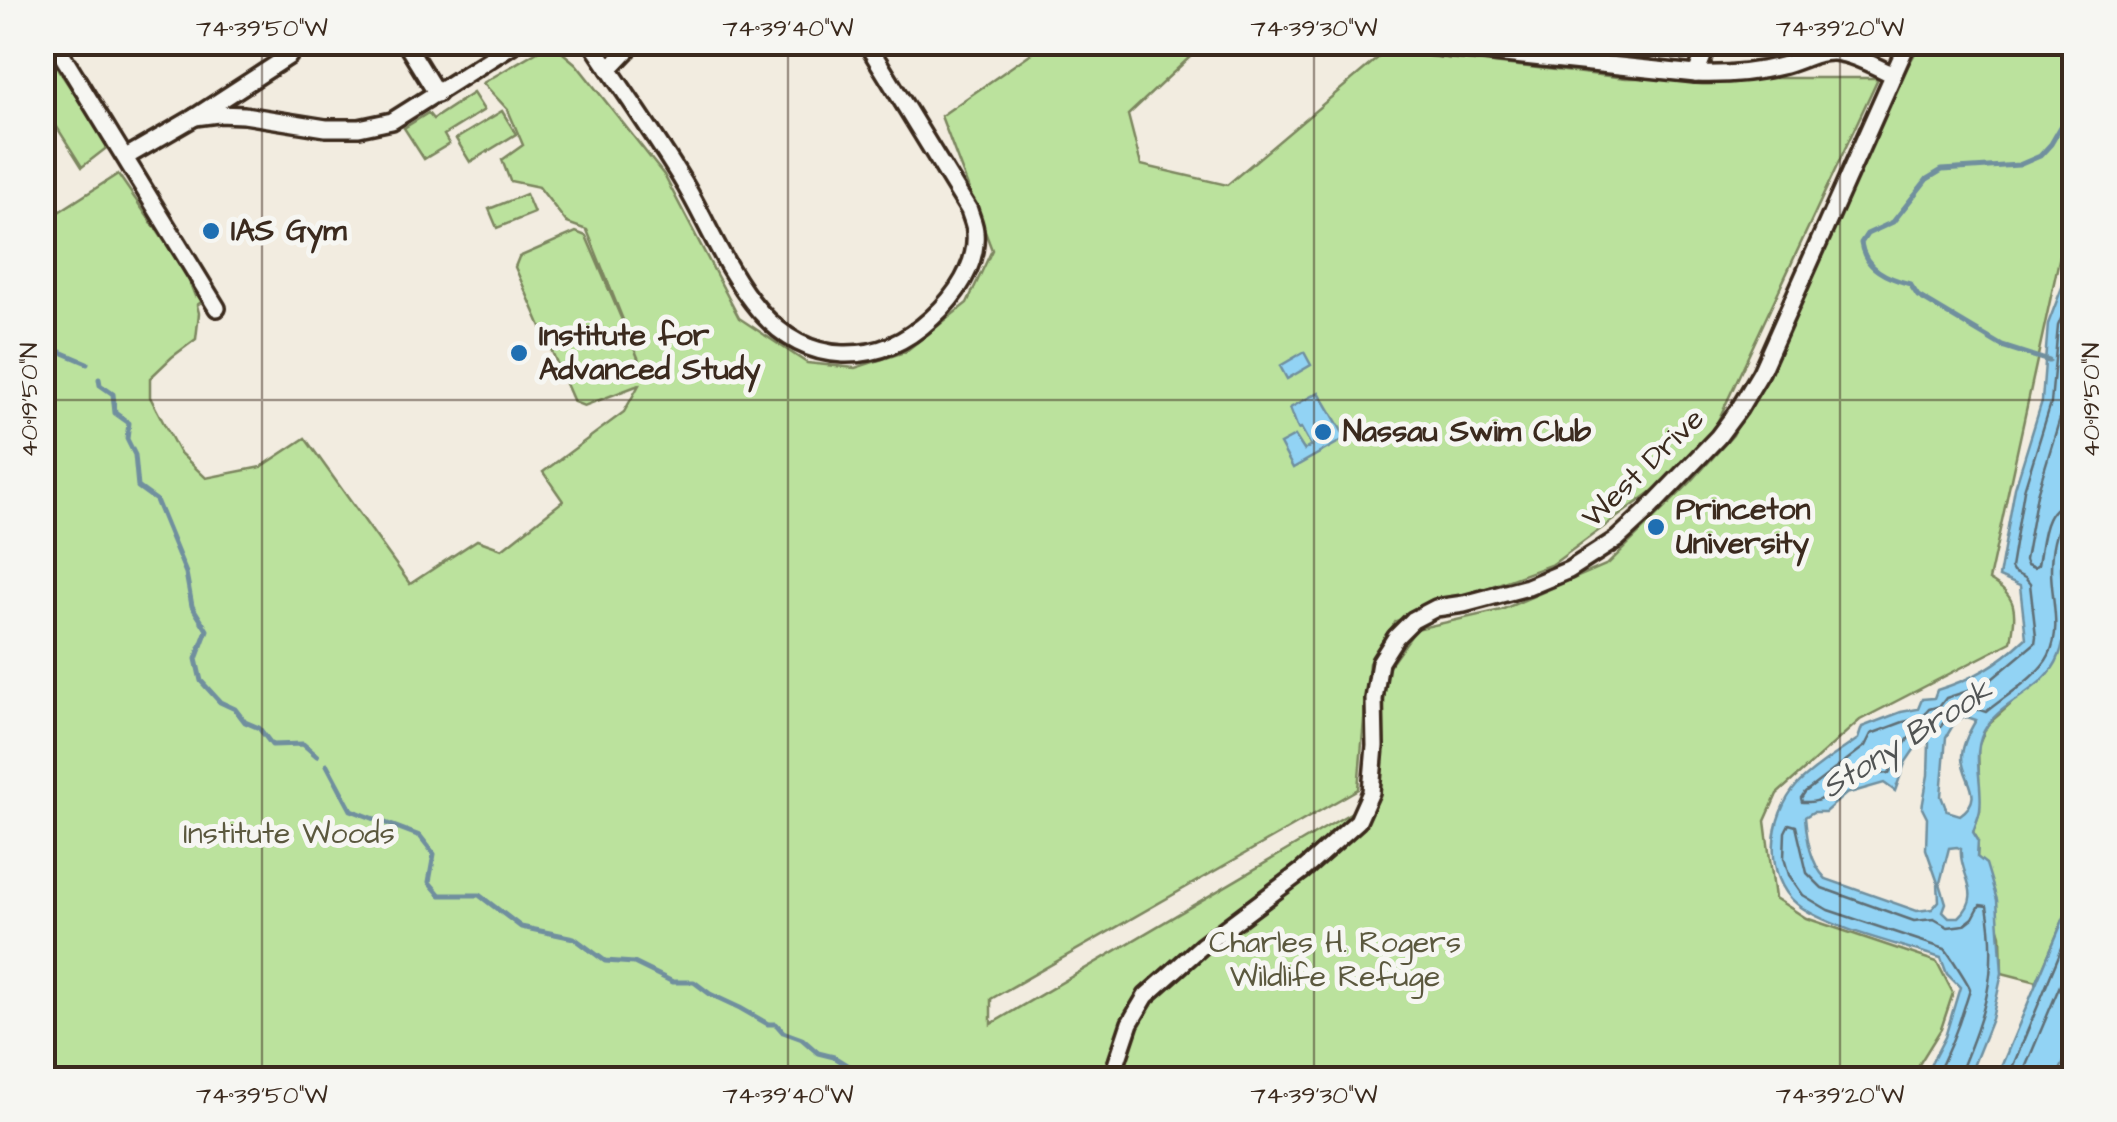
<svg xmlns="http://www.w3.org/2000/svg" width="2117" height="1122" viewBox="0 0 2117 1122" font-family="'Architects Daughter',sans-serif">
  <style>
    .green { fill: #bbe29d; stroke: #7b865e; stroke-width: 2.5 }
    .water { fill: #92d3f4; stroke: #6f8f9e; stroke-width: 2.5; fill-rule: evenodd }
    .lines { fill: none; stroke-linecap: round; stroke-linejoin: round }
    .shore { stroke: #5e6e74; stroke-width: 2.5 }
    .stream { stroke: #6f8f9e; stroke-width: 5 }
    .minor-casing { stroke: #3b2a1e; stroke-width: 22 }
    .minor { stroke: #f6f6f2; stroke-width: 15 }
    .ticks { fill: none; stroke: #3b2a1e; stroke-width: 2.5; stroke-opacity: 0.45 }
    .poi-dot { fill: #1f6fb2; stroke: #f6f6f2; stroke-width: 4 }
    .labels { text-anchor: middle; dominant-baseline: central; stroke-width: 10; stroke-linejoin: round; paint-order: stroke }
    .poi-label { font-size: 30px; font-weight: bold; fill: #3b2a1e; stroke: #f6f6f2; text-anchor: start }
    .street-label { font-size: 30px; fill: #3b2a1e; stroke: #f6f6f2 }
    .park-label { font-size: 30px; fill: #5b583e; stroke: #f6f6f2 }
    .water-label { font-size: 32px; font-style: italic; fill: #515454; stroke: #f6f6f2 }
    .neatline { fill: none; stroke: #3b2a1e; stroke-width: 4 }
    .ticks-label { font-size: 25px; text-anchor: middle; fill: #3b2a1e }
  </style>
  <rect width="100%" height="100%" fill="#f2ece0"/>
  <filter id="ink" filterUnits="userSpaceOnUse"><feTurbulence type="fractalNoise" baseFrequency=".01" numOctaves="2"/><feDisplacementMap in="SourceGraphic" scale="20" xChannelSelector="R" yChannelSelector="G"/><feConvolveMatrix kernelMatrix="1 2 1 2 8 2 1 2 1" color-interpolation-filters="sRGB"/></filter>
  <g filter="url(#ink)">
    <g class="green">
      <path d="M 551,43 L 576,64 L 664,175 L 739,318 L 807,363 L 855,368 L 905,352 L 967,303 L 992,250 L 941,116 L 1046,43 L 1205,43 L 1128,115 L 1141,165 L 1227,185 L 1386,51 L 1626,78 L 1878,78 L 1702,455 L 1553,564 L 1396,621 L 1369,663 L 1358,789 L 991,999 L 991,1024 L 1369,802 L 1381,755 L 1386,671 L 1416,629 L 1501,610 L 1608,564 L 1690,483 L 1733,435 L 1804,291 L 1892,93 L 1921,43 L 2074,43 L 2074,224 L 2060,255 L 1989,580 C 2019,597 2016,612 2011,642 L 1860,720 L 1777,794 L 1765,821 L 1775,898 L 1806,918 L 1937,962 L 1953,993 L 1941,1029 L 1910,1079 L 43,1080 L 42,369 L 55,360 L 43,340 L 43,222 L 118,174 L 185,271 L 195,296 L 206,290 L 210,296 L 197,305 L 199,313 L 196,339 L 172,357 L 150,378 L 150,397 L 179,452 L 206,478 L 261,467 L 305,438 L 410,584 L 477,540 L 502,549 L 563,501 L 543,472 L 624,412 L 639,385 L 584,406 L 574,402 L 515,267 L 519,257 L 576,232 L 586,236 L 639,360 L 587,230 L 567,223 L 539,187 L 510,181 L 502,160 L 523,145 L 508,110 L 483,83 Z"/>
      <path d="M 42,45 L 109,146 L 82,167 L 43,105 Z"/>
      <path d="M 473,93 L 484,110 L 444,135 L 449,144 L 424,159 L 404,128 L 428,113 L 433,119 Z"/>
      <path d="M 502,111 L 516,134 L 470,162 L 456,139 Z"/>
      <path d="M 526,194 L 534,213 L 497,228 L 489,209 Z"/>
      <path d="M 2074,511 L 2074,894 L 2037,982 L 2002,973 L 2001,935 L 1977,857 L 1978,840 L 1973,832 L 1980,811 L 1978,747 L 1987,725 L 2010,705 L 2065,605 L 2061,569 L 2065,537 Z"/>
    </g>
    <g class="water">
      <path d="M 2074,256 L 2074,511 C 2068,530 2060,551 2061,571 C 2062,600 2070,629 2059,656 C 2047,689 2005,699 1987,726 C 1969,752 1984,782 1980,810 C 1979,817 1975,825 1973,832 L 1978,840 L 1977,857 L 1986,864 L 1997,900 L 2002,973 L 1992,1019 L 1968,1079 L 1923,1079 L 1945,1037 L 1960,987 L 1947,974 L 1941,958 C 1902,945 1827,928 1797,904 C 1763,876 1769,816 1797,785 C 1814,767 1838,753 1858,739 L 1862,727 L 1901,712 L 1918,709 L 1922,699 L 1934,698 L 1937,690 C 1975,678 1997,665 2026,638 L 2020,586 L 1999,577 L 2015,488 L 2042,401 L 2048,324 ZM 1967,717 L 1976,720 C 1970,730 1962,745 1962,757 C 1962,780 1987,796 1960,815 L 1947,811 L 1941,796 L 1946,737 L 1956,720 ZM 1920,741 L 1929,743 L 1928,775 L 1922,808 L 1927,818 L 1926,849 L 1938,883 L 1939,901 L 1932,909 L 1917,911 L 1826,879 C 1810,863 1807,838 1805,817 L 1813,812 L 1825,812 L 1846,794 L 1884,783 L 1895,791 L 1905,763 ZM 1957,847 L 1961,849 C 1958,874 1985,893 1959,917 L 1949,917 L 1943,911 L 1946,903 L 1940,883 L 1949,848 Z"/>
      <path d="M 1304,352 L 1311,365 L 1287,379 L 1280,366 Z"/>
      <path d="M 1319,392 L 1346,438 L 1293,468 L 1280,444 L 1295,436 L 1304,450 L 1311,446 L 1301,428 L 1298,429 L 1290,408 Z"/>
      <path d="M 2074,894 L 2074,1040 L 2056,1079 L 1996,1079 Z"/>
    </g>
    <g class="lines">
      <g class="shore">
        <path d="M 2074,287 L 2058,326 L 2051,403 L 2024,490 L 2011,568 L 2013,572 L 2025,578 L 2030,584 L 2036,636 L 2035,643 L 1992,679 L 1971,690 L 1946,698 L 1940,706 L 1929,709 L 1921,718 L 1903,722 L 1871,734 L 1865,746 L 1805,792 L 1801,798 L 1802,802 C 1824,803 1822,796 1839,786 C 1853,777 1874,774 1889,773 C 1895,763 1906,735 1918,731 C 1924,730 1930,732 1936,733 C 1953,709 1957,702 1986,712 C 2004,697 2039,676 2049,655 C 2062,629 2051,597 2051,570 C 2051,552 2055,532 2063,517 L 2074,513"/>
        <path d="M 2074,319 L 2070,330 L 2064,405 L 2037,494 L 2025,560 L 2027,565 L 2034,568 L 2038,565 C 2043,539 2042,504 2074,501"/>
        <path d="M 1934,1080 C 1947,1055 1957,1031 1965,1005 C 1966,1003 1970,990 1970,989 C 1970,986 1948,952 1945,949 L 1828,910 L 1803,895 L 1789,875 L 1784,858 L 1785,832 L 1789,824 L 1796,826 L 1807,873 L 1822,888 L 1914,921 L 1934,919 L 1948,927 L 1964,925 L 1973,918 L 1980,905 L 1987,906 C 1999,973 1985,1012 1960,1073 L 1960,1080"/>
        <path d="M 2007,1080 L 2074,919"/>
        <path d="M 2020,1080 L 2074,952"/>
      </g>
      <g class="stream">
        <path d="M 42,330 L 44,342 L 49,352 L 61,352 L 87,363"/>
        <path d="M 2049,361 L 2002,346 L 1918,296 L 1910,284 C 1887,278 1865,269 1861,243 L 1867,234 L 1893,222 L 1927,179 L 1942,170 L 2019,165 L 2040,156 L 2051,144 L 2074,104"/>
        <path d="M 99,379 L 100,385 L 113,394 L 115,413 L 129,423 L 127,439 L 135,455 L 138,487 L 156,500 L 186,573 L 192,606 L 207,630 L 196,659 L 201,681 L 220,702 L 235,709 L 245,722 L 259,728 L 272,745 L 303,744 L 317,756"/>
        <path d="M 327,765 L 351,810 L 420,836 L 434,854 L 429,882 L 440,895 L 479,895 L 521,927 L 574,938 L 605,961 L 634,963 L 673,982 L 694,982 L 710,994 L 740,1008 L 768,1024 L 776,1024 L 783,1032 L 802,1039 L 818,1053 L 834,1057 L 866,1077 L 913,1080"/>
        <path d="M 1093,1080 L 1096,1080"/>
      </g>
      <g class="minor-casing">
        <g id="minor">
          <path d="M 54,42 L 217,308"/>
          <path d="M 405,42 L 437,94"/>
          <path d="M 591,42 C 622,89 655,135 684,183 C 722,247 754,351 843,354 C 879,355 906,342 932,318 C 955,297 978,265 975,232 C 975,225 971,217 969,210 L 866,42"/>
          <path d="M 1389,42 L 1696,74 C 1726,75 1753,73 1781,66 C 1799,62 1815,51 1834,52 C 1854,54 1874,66 1892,74"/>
          <path d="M 609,69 L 635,42"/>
          <path d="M 1696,74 L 1705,51 L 1714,42"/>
          <path d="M 195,117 L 218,114 L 244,115 L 326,128 L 359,128 L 392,121 L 517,42"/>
          <path d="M 126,157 L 195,117 L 289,56"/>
          <path d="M 1111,1080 L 1130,1023 L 1146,996 L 1202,946 L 1302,871 L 1358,821 L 1371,792 L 1375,746 L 1374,699 L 1380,662 L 1396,637 L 1413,620 L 1436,608 L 1464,604 L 1528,587 L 1569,570 L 1617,539 L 1645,513 L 1718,437 L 1739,409 L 1761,372 L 1908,42"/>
        </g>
      </g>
      <use href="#minor" class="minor"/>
    </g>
  </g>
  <path class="ticks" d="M 262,42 L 262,1080M 788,42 L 788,1080M 1314,42 L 1314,1080M 1840,42 L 1840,1080M 42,400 L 2074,400"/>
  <g class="poi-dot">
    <circle cx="211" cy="231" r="10"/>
    <circle cx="519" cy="353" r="10"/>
    <circle cx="1323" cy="432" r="10"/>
    <circle cx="1656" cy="527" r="10"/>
  </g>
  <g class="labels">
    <g class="poi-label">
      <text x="231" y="231">IAS Gym</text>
      <text x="539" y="336">Institute for<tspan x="539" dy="34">Advanced Study</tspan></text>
      <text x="1343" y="432">Nassau Swim Club</text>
      <text x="1676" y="510">Princeton<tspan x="1676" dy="34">University</tspan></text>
    </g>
    <g class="street-label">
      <text transform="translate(1643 468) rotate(-44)">West Drive</text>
    </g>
    <g class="park-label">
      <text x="289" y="834">Institute Woods</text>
      <text x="1335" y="943">Charles H. Rogers<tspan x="1335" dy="34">Wildlife Refuge</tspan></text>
    </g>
    <g class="water-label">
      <text transform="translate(1907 739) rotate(-32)">Stony Brook</text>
    </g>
  </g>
  <rect width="2117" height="1122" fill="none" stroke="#f6f6f2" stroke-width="110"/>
  <rect x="55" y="55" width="2007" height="1012" class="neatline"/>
  <g class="ticks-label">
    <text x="262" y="36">74°39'50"W</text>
    <text x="788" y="36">74°39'40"W</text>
    <text x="1314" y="36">74°39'30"W</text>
    <text x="1840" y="36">74°39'20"W</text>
    <text transform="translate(28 400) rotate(-90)" y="9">40°19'50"N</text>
    <text transform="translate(2090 400) rotate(-90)" y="9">40°19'50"N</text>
    <text x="262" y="1103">74°39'50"W</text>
    <text x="788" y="1103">74°39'40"W</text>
    <text x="1314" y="1103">74°39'30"W</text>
    <text x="1840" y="1103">74°39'20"W</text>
  </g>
</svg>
